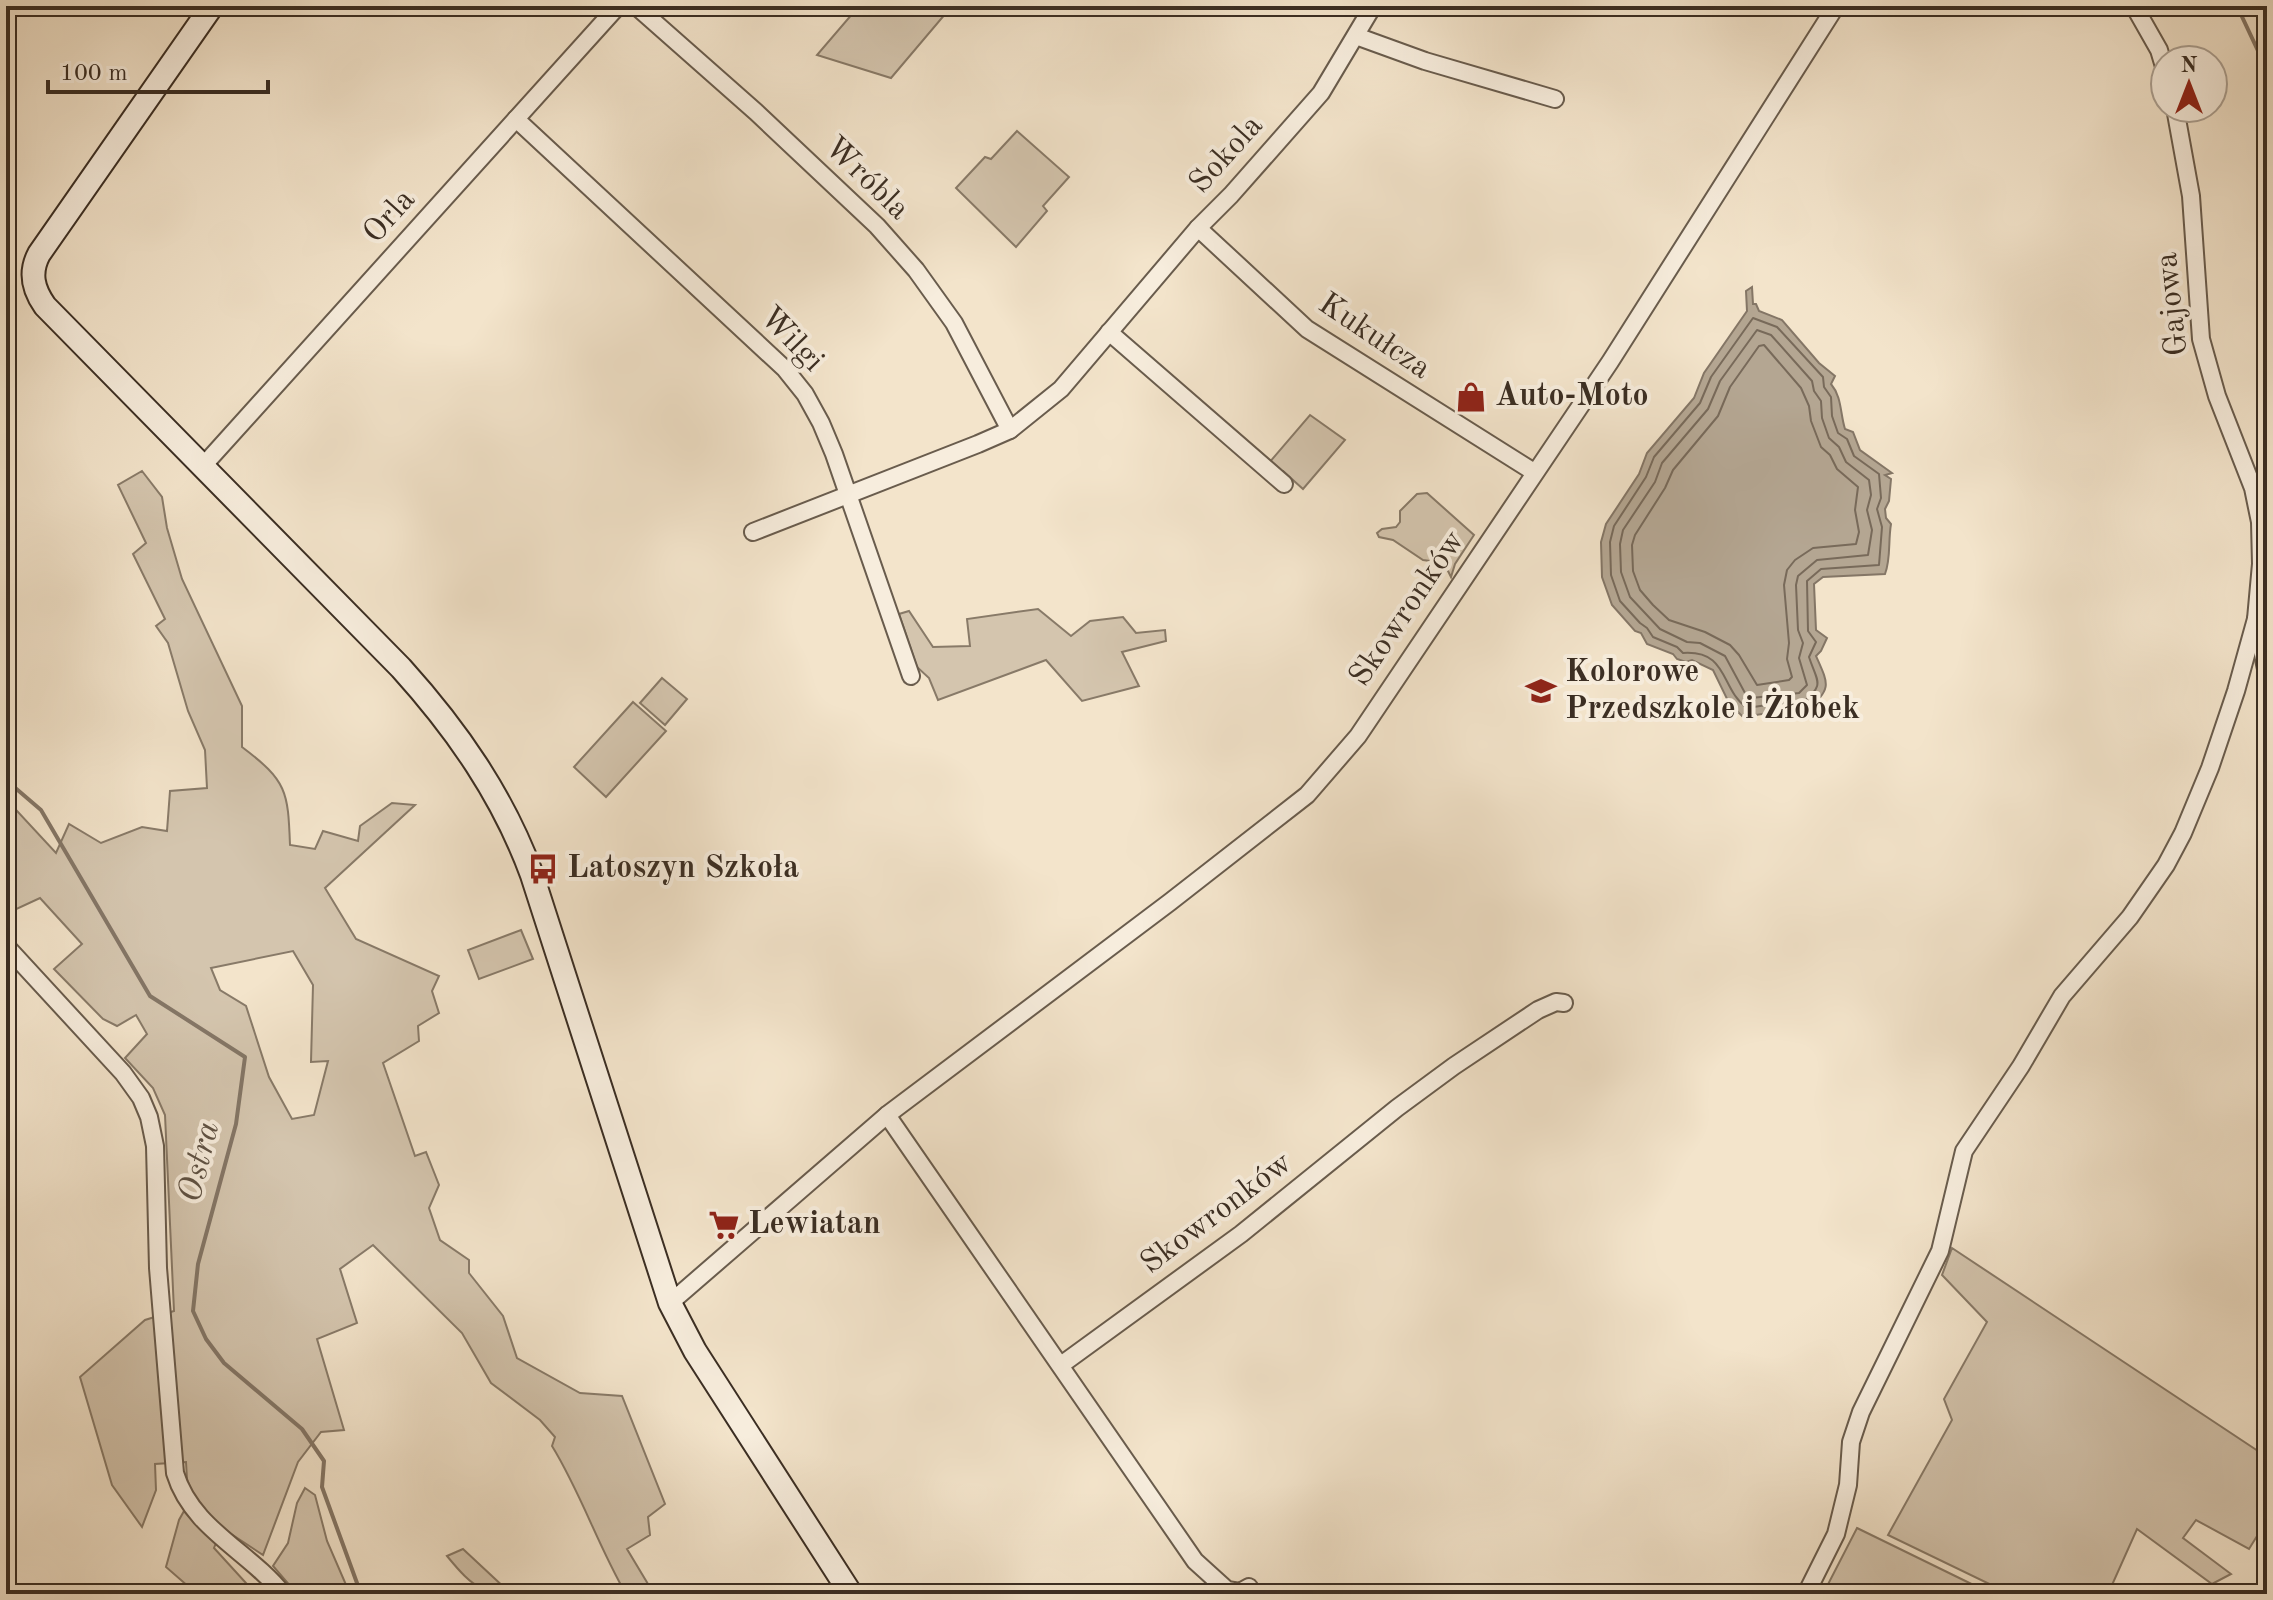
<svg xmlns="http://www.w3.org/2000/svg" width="2273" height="1600" viewBox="0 0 2273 1600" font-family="'Old Standard TT',serif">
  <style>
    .green { fill: #d4c5ae; stroke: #887a68; stroke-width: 2; fill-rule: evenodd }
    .water { fill: #b4a692; stroke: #847666; stroke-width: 2 }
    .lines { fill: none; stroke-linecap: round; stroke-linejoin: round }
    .shore { stroke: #786a5a; stroke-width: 2 }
    .stream { stroke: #847666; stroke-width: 4 }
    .street-casing { stroke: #695c4d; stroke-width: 20 }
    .secondary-casing { stroke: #3b2e23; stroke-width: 26 }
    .street { stroke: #f7eddd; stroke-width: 16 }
    .secondary { stroke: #f7eddd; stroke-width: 22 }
    .labels { text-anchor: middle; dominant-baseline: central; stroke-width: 8; stroke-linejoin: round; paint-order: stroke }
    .street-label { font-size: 32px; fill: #3b2e23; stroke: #f7eddd }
    .poi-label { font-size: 32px; font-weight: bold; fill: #3b2e23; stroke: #f7eddd; text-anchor: start }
    .water-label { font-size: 34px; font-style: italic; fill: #5f5244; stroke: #f7eddd }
  </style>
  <rect width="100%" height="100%" fill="#f3e4cb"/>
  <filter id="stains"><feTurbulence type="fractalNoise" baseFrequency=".0025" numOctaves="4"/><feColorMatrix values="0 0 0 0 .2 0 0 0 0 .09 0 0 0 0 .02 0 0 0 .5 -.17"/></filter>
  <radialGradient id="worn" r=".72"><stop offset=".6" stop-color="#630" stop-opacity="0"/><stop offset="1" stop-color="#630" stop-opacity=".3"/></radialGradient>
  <g class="green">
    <path d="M 859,6 L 952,6 L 891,78 L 817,55 Z"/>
    <path d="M 1017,131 L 1069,177 L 1043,206 L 1047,211 L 1016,247 L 956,188 L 985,157 L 991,159 Z"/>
    <path d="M 1310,415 L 1345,440 L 1303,489 L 1283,471 L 1278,471 L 1268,464 Z"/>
    <path d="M 142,471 L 162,497 L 167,528 L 182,579 L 242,706 L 242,747 C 287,781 288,791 290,845 L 315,849 L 323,831 L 358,841 L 360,826 L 392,803 L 415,805 L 325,888 L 356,939 L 439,976 L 432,991 L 439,1013 L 418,1026 L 419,1041 L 383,1063 L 415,1156 L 426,1152 L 439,1185 L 429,1208 L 440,1240 L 469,1260 L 469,1273 L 503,1316 L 517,1358 L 580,1393 L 622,1396 L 665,1504 L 648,1517 L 650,1535 L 627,1549 L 654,1594 L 626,1594 C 598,1546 581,1493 552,1446 L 555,1437 L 540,1420 L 491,1383 L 462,1333 L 373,1245 L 340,1269 L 357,1323 L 317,1339 L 344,1430 L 321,1432 L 298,1462 L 263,1555 L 222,1528 L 214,1548 L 256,1594 L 197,1594 L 166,1567 L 179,1520 L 193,1495 L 187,1479 L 186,1462 L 155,1464 L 156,1490 L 142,1527 L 112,1485 L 80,1377 L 145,1320 L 174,1311 L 165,1115 L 153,1088 L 125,1058 L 147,1034 L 136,1015 L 117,1026 L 103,1019 L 54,969 L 82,944 L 40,898 L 10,912 C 4,902 4,886 10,876 L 6,874 L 6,799 L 56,853 L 69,824 L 101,843 L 142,827 L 167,831 L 170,791 L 207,788 L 205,750 L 188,711 L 168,643 L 156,626 L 165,619 L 133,554 L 146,543 L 118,485 ZM 293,951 L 313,985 L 311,1062 L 328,1061 L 314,1115 L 292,1119 L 269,1077 L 246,1006 L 220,990 L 211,968 Z"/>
    <path d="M 1427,493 L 1474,535 L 1455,564 L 1451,577 L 1444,563 L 1423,560 L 1393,540 L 1379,537 L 1377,533 L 1382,529 L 1396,527 L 1400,522 L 1400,511 L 1417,494 Z"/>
    <path d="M 1038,609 L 1071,636 L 1090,621 L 1123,617 L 1136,633 L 1165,630 L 1166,641 L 1122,652 L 1139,686 L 1082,701 L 1046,660 L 938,700 L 929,678 L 917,667 L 899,614 L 909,611 L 933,647 L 970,646 L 967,619 Z"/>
    <path d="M 662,678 L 687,699 L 665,725 L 640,703 Z"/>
    <path d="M 633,702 L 666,731 L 606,797 L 574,767 Z"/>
    <path d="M 521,930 L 533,959 L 479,979 L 468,950 Z"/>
    <path d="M 1952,1248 L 2267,1457 L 2267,1520 L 2249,1549 L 2196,1520 L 2183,1538 L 2231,1574 L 2212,1584 L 2137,1529 L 2108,1594 L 2010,1594 L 1888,1535 L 1952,1420 L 1944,1399 L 1987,1322 L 1942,1275 Z"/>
    <path d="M 305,1488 L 315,1495 L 327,1541 L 350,1594 L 297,1594 L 273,1566 L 288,1543 L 297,1503 Z"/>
    <path d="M 1857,1528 L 1992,1594 L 1823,1594 Z"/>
    <path d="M 463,1549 L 507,1590 L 519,1585 L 527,1594 C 482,1594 475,1590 447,1556 Z"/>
  </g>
  <path class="water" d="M 1752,287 L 1753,304 L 1756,304 L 1759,311 L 1782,320 L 1819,363 L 1835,376 L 1831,384 C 1842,397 1840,413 1845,429 L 1853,432 L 1860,450 L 1892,473 L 1885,475 L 1891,479 L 1889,501 L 1885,509 L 1886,518 L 1891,524 C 1888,541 1891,559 1885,574 L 1823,577 L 1814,584 L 1816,630 L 1827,638 L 1821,651 L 1816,656 C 1830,687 1831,688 1806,712 L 1788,710 L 1743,717 L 1729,703 L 1713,670 L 1692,660 L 1686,662 L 1677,659 L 1673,654 L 1647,644 L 1641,633 L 1635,631 L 1612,605 L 1602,577 L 1601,542 L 1606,524 L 1639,474 L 1647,453 L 1694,398 L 1704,373 L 1747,311 L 1746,291 Z"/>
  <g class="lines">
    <g class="shore">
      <path d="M 1753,318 L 1777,327 L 1823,377 L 1824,387 L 1831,397 L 1832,416 L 1838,433 L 1847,439 L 1854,456 L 1879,474 L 1881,498 L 1877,509 L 1882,527 L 1879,565 L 1821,569 L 1807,581 L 1808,631 L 1816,642 L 1809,657 C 1817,682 1826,684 1802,703 L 1787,702 L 1747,708 C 1720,689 1729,650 1683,653 L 1677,647 L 1653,637 L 1647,628 L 1640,623 L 1620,601 L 1611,575 L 1610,542 L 1614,526 L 1646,477 L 1654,457 L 1700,403 L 1711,377 Z"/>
      <path d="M 1757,330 L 1771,335 L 1812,381 L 1814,391 L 1821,401 L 1822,418 L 1829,438 L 1839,447 L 1846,462 L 1869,480 L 1871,495 L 1867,510 L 1872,530 L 1868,555 L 1817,560 L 1798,576 L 1796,585 L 1798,630 L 1803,643 L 1799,658 L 1807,685 L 1799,693 L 1751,698 L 1745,693 L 1725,656 L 1700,643 L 1687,642 L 1660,629 L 1630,597 L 1621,572 L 1620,544 L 1623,530 L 1655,482 L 1662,463 L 1708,409 L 1720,381 Z"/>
      <path d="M 1764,345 L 1801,388 L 1809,406 L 1811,421 L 1821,447 L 1830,455 L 1837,469 L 1858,487 L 1855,510 L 1859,532 L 1856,544 L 1813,548 L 1795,560 L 1787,570 L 1784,585 L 1789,643 L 1787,659 L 1792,677 L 1789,680 L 1757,685 L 1739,655 L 1730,645 L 1705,632 L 1669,620 L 1653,605 L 1640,590 L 1633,571 L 1632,545 L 1635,535 L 1665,488 L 1673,470 L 1718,416 L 1730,387 L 1759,346 Z"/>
    </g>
    <g class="stream">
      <path d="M 2237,6 L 2267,70"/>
      <path d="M 6,780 L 41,810 L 150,996 L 245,1057 L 236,1124 L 198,1264 L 193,1311 L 206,1339 L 224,1363 L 302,1429 L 324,1461 L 322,1487 L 361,1594"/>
    </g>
    <g class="street-casing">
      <g id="street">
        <path d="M 636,6 L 756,112 L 877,226 L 916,270 L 954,323 L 1010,430"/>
        <path d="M 2134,6 L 2159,50 L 2165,70"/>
        <path d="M 1356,36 L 1425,61 L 1555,99"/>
        <path d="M 2175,108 L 2191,196 L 2201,339 L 2217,396 L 2253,488 L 2260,522 L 2261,564 L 2256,619 L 2267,674"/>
        <path d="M 516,119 L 785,369 L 805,394 L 821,423 L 834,454 L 911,676"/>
        <path d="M 1198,228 L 1307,329 L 1534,472"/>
        <path d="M 1109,332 L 1284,484"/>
        <path d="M 203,466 L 618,6"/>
        <path d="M 753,532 L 978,444 L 1010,430 L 1061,389 L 1198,228 L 1231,195 L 1321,93 L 1373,6"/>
        <path d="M 6,946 L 123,1073 L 141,1098 L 149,1117 L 155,1146 L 158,1268 L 175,1473 C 192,1529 249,1551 283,1594"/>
        <path d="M 887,1115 L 1195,1561 L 1227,1590 L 1240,1592 L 1249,1587"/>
        <path d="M 670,1303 L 887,1115 L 1170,902 L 1307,795 L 1358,736 L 1610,362 L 1836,6"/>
        <path d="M 1061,1365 L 1241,1234 L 1397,1108 L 1454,1066 L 1538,1010 L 1556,1002 L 1564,1003"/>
        <path d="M 1806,1594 L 1836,1534 L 1848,1485 L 1851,1442 L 1861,1412 L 1940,1251 L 1964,1151 L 2021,1066 L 2062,996 L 2130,917 L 2166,865 L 2183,833 L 2210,768 L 2236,691 L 2256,619"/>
      </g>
    </g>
    <g class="secondary-casing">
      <path id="secondary" d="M 212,6 L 39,254 C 29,273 33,289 45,306 L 401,668 C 457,730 503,796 532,875 L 670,1303 L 695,1351 L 851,1594"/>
    </g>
    <use href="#street" class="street"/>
    <use href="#secondary" class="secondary"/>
  </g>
  <defs>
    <g id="shop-bare" transform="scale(2.4)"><path d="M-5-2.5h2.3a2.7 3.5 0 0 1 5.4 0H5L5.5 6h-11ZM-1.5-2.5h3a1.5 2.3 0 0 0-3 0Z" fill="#8f2418" stroke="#f7eddd" stroke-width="2.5" paint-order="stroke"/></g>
    <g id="school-bare" transform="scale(2.4)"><path d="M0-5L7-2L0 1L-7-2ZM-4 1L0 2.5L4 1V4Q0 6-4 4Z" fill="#8f2418" stroke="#f7eddd" stroke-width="2.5" paint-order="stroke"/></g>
    <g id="bus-bare" transform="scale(2.4)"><path d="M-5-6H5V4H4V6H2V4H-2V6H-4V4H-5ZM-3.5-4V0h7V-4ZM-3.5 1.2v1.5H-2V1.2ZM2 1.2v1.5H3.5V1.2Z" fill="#8f2418" stroke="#f7eddd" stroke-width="2.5" paint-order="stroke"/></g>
    <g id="supermarket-bare" transform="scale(2.4)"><path d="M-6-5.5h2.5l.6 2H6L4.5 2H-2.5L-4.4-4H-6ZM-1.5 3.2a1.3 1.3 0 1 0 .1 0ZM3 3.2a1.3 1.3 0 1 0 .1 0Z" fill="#8f2418" stroke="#f7eddd" stroke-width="2.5" paint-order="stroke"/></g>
  </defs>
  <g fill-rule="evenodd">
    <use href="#shop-bare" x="1471" y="397"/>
    <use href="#school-bare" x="1541" y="691"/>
    <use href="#bus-bare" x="543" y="869"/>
    <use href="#supermarket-bare" x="724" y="1225"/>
  </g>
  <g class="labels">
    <g class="street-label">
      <text transform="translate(1227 155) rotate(-48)">Sokola</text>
      <text transform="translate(866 179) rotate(44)">Wróbla</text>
      <text transform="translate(390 217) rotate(-48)">Orla</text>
      <text transform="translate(2173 304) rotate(-96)">Gajowa</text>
      <text transform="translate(1374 337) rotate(34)">Kukułcza</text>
      <text transform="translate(791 340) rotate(46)">Wilgi</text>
      <text transform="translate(1408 609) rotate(-56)">Skowronków</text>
      <text transform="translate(1217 1214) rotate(-37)">Skowronków</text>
    </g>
    <g class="poi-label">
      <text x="1495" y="397">Auto-Moto</text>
      <text x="1565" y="673">Kolorowe<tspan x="1565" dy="37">Przedszkole i Żłobek</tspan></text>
      <text x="567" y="869">Latoszyn Szkoła</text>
      <text x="748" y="1225">Lewiatan</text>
    </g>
    <g class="water-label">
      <text transform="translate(200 1162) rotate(-76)">Ostra</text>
    </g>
  </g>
  <rect width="2273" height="1600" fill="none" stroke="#f3e4cb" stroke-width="32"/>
  <rect x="8" y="8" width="2257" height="1584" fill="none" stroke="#3b2e23" stroke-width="4"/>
  <rect x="16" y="16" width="2241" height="1568" fill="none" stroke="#3b2e23" stroke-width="2"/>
  <g transform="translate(2189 84)"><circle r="38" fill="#f7eddd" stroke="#aca193" stroke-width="2"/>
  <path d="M0-6L14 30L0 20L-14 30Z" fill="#8f2418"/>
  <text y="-12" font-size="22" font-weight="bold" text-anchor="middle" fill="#3b2e23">N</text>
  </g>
  <path d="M48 80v12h220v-12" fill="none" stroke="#3b2e23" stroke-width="4"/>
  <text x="60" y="80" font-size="24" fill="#3b2e23" stroke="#f7eddd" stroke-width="6" paint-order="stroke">100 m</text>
  <rect width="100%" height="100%" filter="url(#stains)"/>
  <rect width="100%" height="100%" fill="url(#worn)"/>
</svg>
